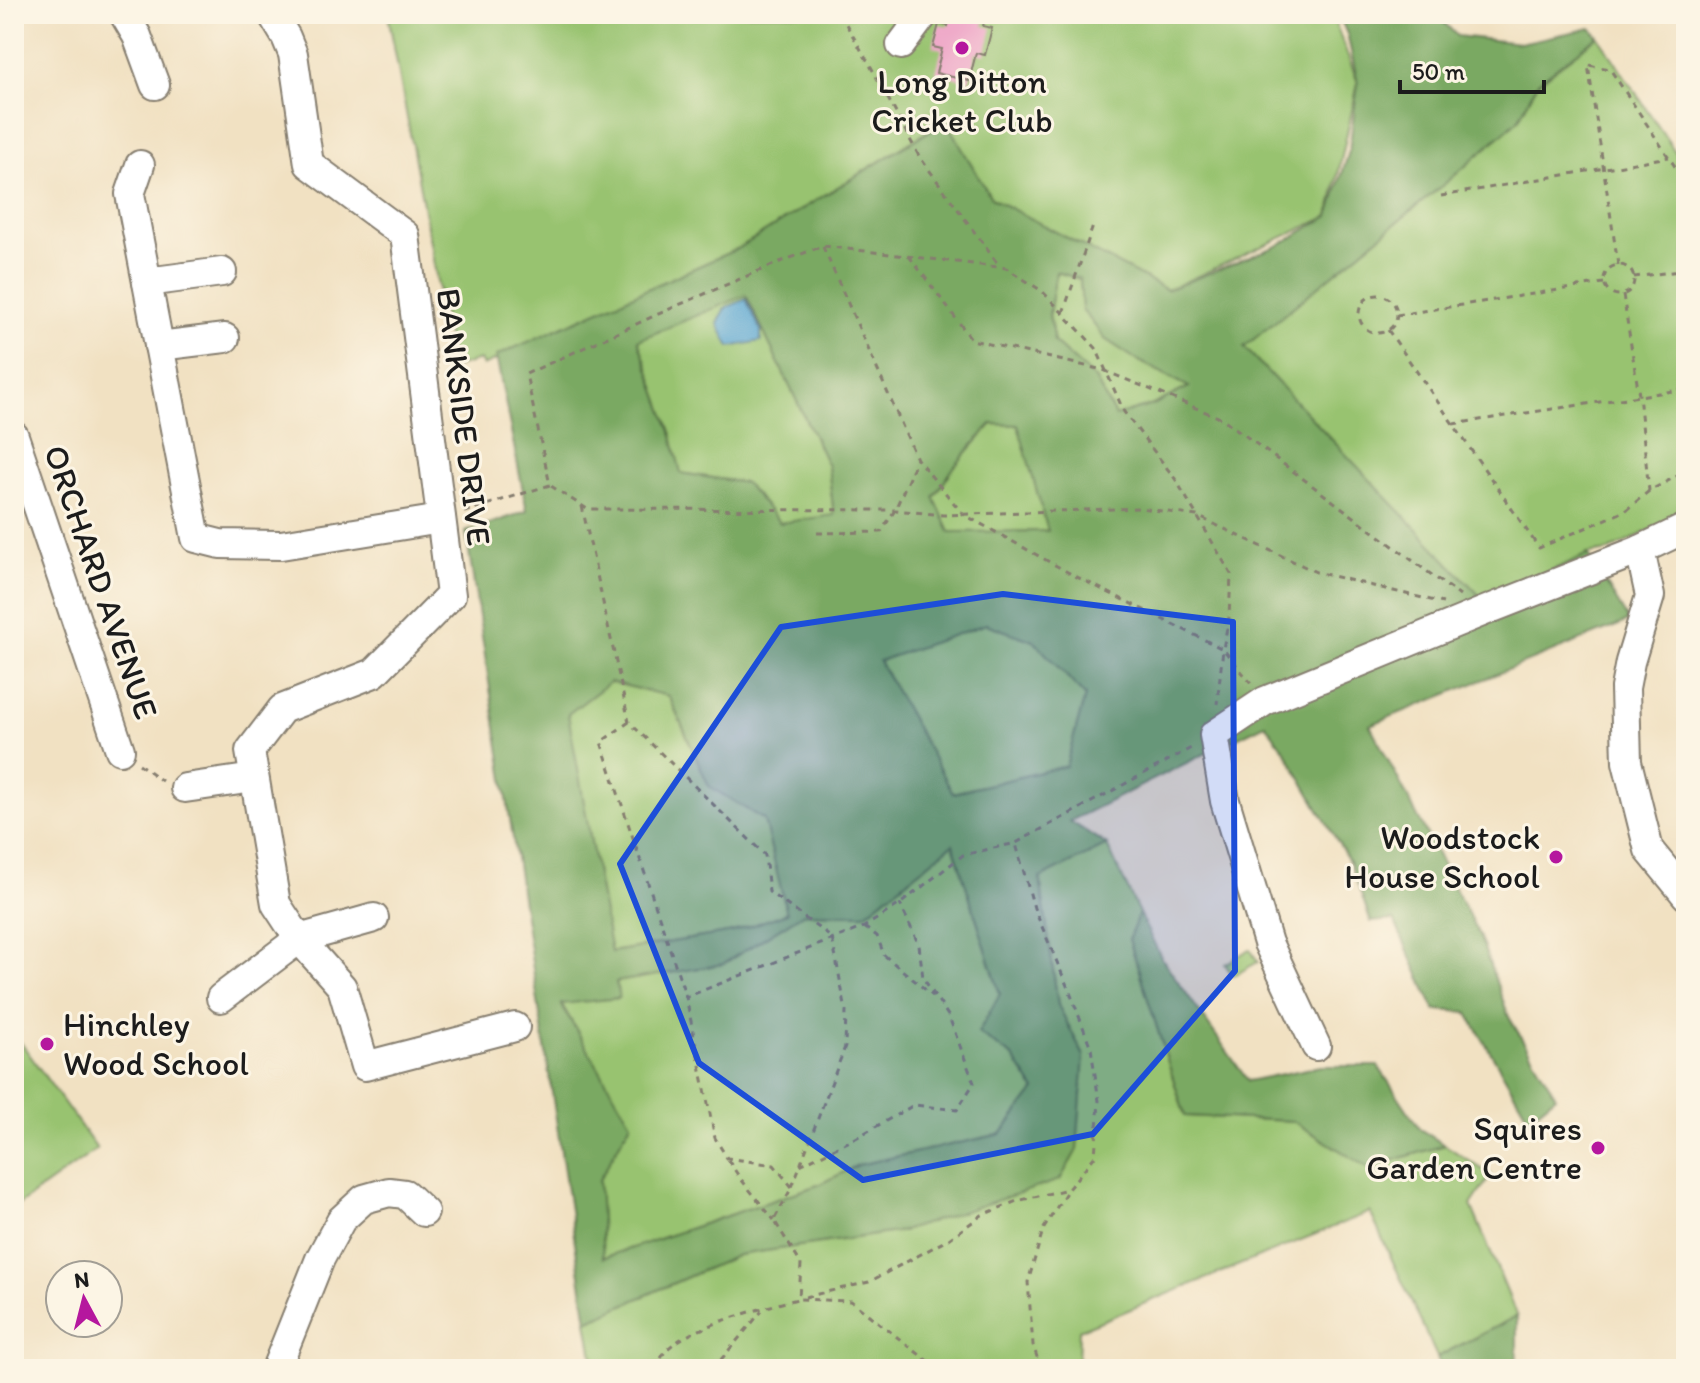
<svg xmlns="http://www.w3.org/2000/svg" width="1700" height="1383" viewBox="0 0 1700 1383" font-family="Itim,sans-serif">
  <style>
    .green { fill: #98c370; stroke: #5a7046; stroke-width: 2 }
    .forest { fill: #7aa962; stroke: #4b623f; stroke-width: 2; fill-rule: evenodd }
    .water { fill: #59a6d2; stroke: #3a6177; stroke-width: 2 }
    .building { fill: #eea6c7 }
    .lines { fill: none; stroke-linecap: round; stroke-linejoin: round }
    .minor-casing { stroke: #867e6f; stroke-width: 32 }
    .path { stroke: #867e6f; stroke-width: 3; stroke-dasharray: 6 6; stroke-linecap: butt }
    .minor { stroke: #fff; stroke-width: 28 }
    .marked { fill: #1d4ed8; fill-opacity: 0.2; stroke: #1d4ed8; stroke-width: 6; stroke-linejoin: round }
    .poi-dot { fill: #b5179e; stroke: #fcf5e5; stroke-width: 3 }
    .labels { text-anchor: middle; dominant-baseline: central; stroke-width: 6; stroke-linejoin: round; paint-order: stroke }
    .poi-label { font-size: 34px; fill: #1c1c1c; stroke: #fcf5e5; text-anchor: end }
    .street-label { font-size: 34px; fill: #1c1c1c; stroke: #fcf5e5 }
  </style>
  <rect width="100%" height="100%" fill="#fcf5e5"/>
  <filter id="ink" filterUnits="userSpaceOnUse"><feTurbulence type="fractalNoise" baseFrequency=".0125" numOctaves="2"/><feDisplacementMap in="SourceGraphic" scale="16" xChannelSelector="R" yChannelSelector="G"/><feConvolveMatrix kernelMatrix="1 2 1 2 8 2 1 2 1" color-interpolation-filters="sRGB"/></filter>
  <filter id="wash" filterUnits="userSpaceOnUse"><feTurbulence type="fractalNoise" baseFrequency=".006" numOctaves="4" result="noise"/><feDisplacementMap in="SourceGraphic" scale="32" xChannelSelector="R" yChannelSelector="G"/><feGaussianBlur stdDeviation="1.8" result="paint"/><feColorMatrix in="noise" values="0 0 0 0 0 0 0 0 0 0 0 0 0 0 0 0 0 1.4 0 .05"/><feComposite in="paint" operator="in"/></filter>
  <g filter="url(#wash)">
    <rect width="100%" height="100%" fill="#f1e1c2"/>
    <g class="green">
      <path d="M 388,14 L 1332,14 L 1358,83 L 1329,216 L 1167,290 L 991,198 L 945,121 L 737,249 L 483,366 L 480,360 L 453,368 Z"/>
      <path d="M 1598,36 L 1686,168 L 1686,512 L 1609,551 L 1588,554 L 1485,602 L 1244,347 L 1454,176 L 1518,120 L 1538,83 Z"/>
      <path d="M 1056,272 L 1080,279 L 1082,309 L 1105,339 L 1137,360 L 1190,387 L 1153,405 L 1115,416 L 1095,379 L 1054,342 L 1049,315 Z"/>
      <path d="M 746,294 L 828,466 L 834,516 L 780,523 L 745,483 L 680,473 L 671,432 L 638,340 Z"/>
      <path d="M 992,424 L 1019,425 L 1048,531 L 950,533 L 934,498 L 954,467 Z"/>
      <path d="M 986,624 L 1034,641 L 1085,696 L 1066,766 L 952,793 L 879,661 Z"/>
      <path d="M 610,682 L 669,696 L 709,786 L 764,820 L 787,913 L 733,932 L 610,952 L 567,714 Z"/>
      <path d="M 953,843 L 1000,994 L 978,1033 L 1013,1057 L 1035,1090 L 1001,1134 L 858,1165 L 821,1184 L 602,1258 L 599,1180 L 630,1123 L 561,1003 L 618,998 L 616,982 L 723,964 L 804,913 L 865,914 Z"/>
      <path d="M 1107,845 L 1139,913 L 1129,939 L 1185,1116 L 1293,1121 L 1368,1168 L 1445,1145 L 1491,1175 L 1471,1205 L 1517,1316 L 1437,1357 L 1370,1212 L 1079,1330 L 1078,1369 L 595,1369 L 587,1321 L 738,1255 L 903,1231 L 1084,1056 L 1058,1005 L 1040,878 Z"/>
      <path d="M 1250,949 L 1258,962 L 1233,976 L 1225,964 Z"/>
      <path d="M 14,1033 L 97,1149 L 14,1208 Z"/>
    </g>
    <g class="forest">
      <path d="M 1338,14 L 1436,14 L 1457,36 L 1520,43 L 1591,28 L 1598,36 L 1538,82 L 1518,120 L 1454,176 L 1244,347 L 1485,601 L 1588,554 L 1629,621 L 1370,725 L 1479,935 L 1509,1017 L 1556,1096 L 1534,1114 L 1530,1120 L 1467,1012 L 1435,1010 L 1394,920 L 1371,922 L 1350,863 L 1285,751 L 1265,724 L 1070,821 L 1107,845 L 1040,878 L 1058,1005 L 1084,1056 L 1077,1150 L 1060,1180 L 903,1231 L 738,1255 L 587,1321 L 466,532 L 527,511 L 496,356 L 737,249 L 946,121 L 991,198 L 1167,290 L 1277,246 L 1329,216 L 1349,151 L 1358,83 L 1347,34 ZM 1056,272 L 1080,279 L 1082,309 L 1105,339 L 1137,360 L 1189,387 L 1153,405 L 1115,416 L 1095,379 L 1054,342 L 1049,315 ZM 746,295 L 828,466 L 834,515 L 780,523 L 745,483 L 681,473 L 671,432 L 638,340 ZM 991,424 L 1018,425 L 1048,531 L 950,532 L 934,497 L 954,467 ZM 986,624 L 1034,641 L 1085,696 L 1066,766 L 953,793 L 879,661 ZM 610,682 L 669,696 L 709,786 L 764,820 L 787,913 L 733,932 L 611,952 L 568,714 ZM 953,844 L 1000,994 L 978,1033 L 1013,1057 L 1035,1090 L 1001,1134 L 858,1165 L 821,1184 L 603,1258 L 599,1180 L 631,1123 L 561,1004 L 619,998 L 616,982 L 723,964 L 804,913 L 865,914 Z"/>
      <path d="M 1139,913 L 1161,957 L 1248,1081 L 1321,1066 L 1378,1066 L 1420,1129 L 1445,1145 L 1368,1168 L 1293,1121 L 1185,1116 L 1129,939 Z"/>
      <path d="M 1517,1316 L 1517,1369 L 1440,1369 L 1437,1357 Z"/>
    </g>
    <path class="water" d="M 746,299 L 761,330 L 761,341 L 730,347 L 718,324 L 725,308 Z"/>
    <g id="blocks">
      <path class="building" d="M 951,14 L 986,14 L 983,26 L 992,28 L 985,55 L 976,53 L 969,81 L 936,73 L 942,49 L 933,47 L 939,24 L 948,26 Z"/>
    </g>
  </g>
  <g filter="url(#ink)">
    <use href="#blocks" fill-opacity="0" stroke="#867e6f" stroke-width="2"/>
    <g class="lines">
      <g class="minor-casing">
        <g id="minor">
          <path d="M 124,14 L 137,36 L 155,85"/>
          <path d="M 272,14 L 286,37 L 293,54 L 309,164 L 405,235 L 451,595 L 374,673 L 282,709 L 250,751 L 276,904 L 299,939 L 342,987 L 365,1066 L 515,1027"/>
          <path d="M 901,45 L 924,14"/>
          <path d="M 140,165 L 130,194 L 196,538 L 220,544 L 281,545 L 441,519"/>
          <path d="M 147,282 L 222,272"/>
          <path d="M 159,346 L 225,338"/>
          <path d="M 14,436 L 120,750"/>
          <path d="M 1640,550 L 1650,596 L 1630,662 L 1625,688 L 1627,762 L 1649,850 L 1686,895"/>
          <path d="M 185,788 L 254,778"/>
          <path d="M 221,998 L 299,939 L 374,918"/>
          <path d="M 1316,1046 L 1268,943 L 1225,801 L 1214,735 L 1265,701 L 1482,612 L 1640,550 L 1686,528"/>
          <path d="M 276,1369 L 320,1259 L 341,1220 L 364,1199 L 389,1192 L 405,1194 L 424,1212"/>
        </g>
      </g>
      <g class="path">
        <path d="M 840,14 L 870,65 L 919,156 L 1000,267"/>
        <path d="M 1441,196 L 1669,157"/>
        <path d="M 823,247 L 917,459 L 963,514 L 1073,575 L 1223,649 L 1251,683"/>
        <path d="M 909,256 L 972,340 L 1103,370 L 1223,419 L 1460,596"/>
        <circle cx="1619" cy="280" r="15"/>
        <path d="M 1618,265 L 1588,65 L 1610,69 L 1686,183"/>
        <path d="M 1634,277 L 1686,270"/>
        <path d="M 1623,295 L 1639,395 L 1649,491 L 1677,476 L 1686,467"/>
        <circle cx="1378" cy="314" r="19"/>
        <path d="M 1063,313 L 1093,226"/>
        <path d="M 1397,315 L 1604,283"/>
        <path d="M 1388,330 L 1539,548 L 1625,511 L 1649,491"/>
        <path d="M 1453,424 L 1686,389"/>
        <path d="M 551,486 L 587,509 L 895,510 L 943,515 L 1140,508 L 1197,516 L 1316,572 L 1443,603"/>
        <path d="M 582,506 L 629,722 L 765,855 L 769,892 L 832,938 L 846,1011 L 845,1047 L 792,1187 L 774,1220 L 801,1264 L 799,1299 L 851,1301 L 938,1369"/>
        <path d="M 464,512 L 550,485 L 526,374 L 674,307 L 780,262 L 823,246 L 1006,268 L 1042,291 L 1096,348 L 1124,412 L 1176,480 L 1231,574 L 1229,617 L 1223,649 L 1217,704"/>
        <path d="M 817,533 L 881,532 L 895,510 L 917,459"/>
        <path d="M 629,722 L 601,742 L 686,997"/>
        <path d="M 139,764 L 162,781"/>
        <path d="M 864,927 L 877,936 L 884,955 L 933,996"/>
        <path d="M 728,1160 L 740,1178 L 774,1220"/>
        <path d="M 800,1165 L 854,1139 L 914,1105 L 957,1110 L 974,1083 L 949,1017 L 923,978 L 919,945 L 900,904"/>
        <path d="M 792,1187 L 774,1165 L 727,1158 L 715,1138 L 686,997 L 864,927 L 900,904 L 963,855 L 1016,843 L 1193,747"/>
        <path d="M 805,1297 L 869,1282 L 949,1239 L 982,1215 L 1017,1201 L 1068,1189 L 1095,1156 L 1099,1101 L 1091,1048 L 1071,995 L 1034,908 L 1016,844"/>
        <path d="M 656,1369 C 659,1364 661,1357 665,1352 C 682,1329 768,1306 798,1299"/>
        <path d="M 713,1369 L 762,1311"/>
        <path d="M 1041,1369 L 1033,1345 L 1028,1282 L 1043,1230 L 1068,1189"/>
      </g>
      <use href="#minor" class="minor"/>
    </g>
  </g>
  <path class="marked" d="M 1003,594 L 1233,622 L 1235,971 L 1093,1134 L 863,1180 L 699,1063 L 620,864 L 781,627 Z"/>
  <g class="poi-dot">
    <circle cx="962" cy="48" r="8"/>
    <circle cx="1556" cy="857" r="8"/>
    <circle cx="47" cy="1044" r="8"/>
    <circle cx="1598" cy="1148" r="8"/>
  </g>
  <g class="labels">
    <g class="poi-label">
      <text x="962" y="81" text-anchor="middle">Long Ditton<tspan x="962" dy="39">Cricket Club</tspan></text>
      <text x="1540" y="837">Woodstock<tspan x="1540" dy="39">House School</tspan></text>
      <text x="63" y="1024" text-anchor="start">Hinchley<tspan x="63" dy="39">Wood School</tspan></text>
      <text x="1582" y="1128">Squires<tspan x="1582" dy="39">Garden Centre</tspan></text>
    </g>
    <g class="street-label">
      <text transform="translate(464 417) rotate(83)">BANKSIDE DRIVE</text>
      <text transform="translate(101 582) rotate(71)">ORCHARD AVENUE</text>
    </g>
  </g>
  <rect width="1700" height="1383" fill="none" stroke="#fcf5e5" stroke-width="48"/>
  <g transform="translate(84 1299) rotate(353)"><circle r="38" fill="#fcf5e5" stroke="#a29e95" stroke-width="2"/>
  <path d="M0-6L14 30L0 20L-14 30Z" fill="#b5179e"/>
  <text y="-12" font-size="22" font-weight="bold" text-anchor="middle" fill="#1c1c1c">N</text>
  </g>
  <path d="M1400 80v12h144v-12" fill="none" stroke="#1c1c1c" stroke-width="4"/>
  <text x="1412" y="80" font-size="24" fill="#1c1c1c" stroke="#fcf5e5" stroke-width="6" paint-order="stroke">50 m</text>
</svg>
